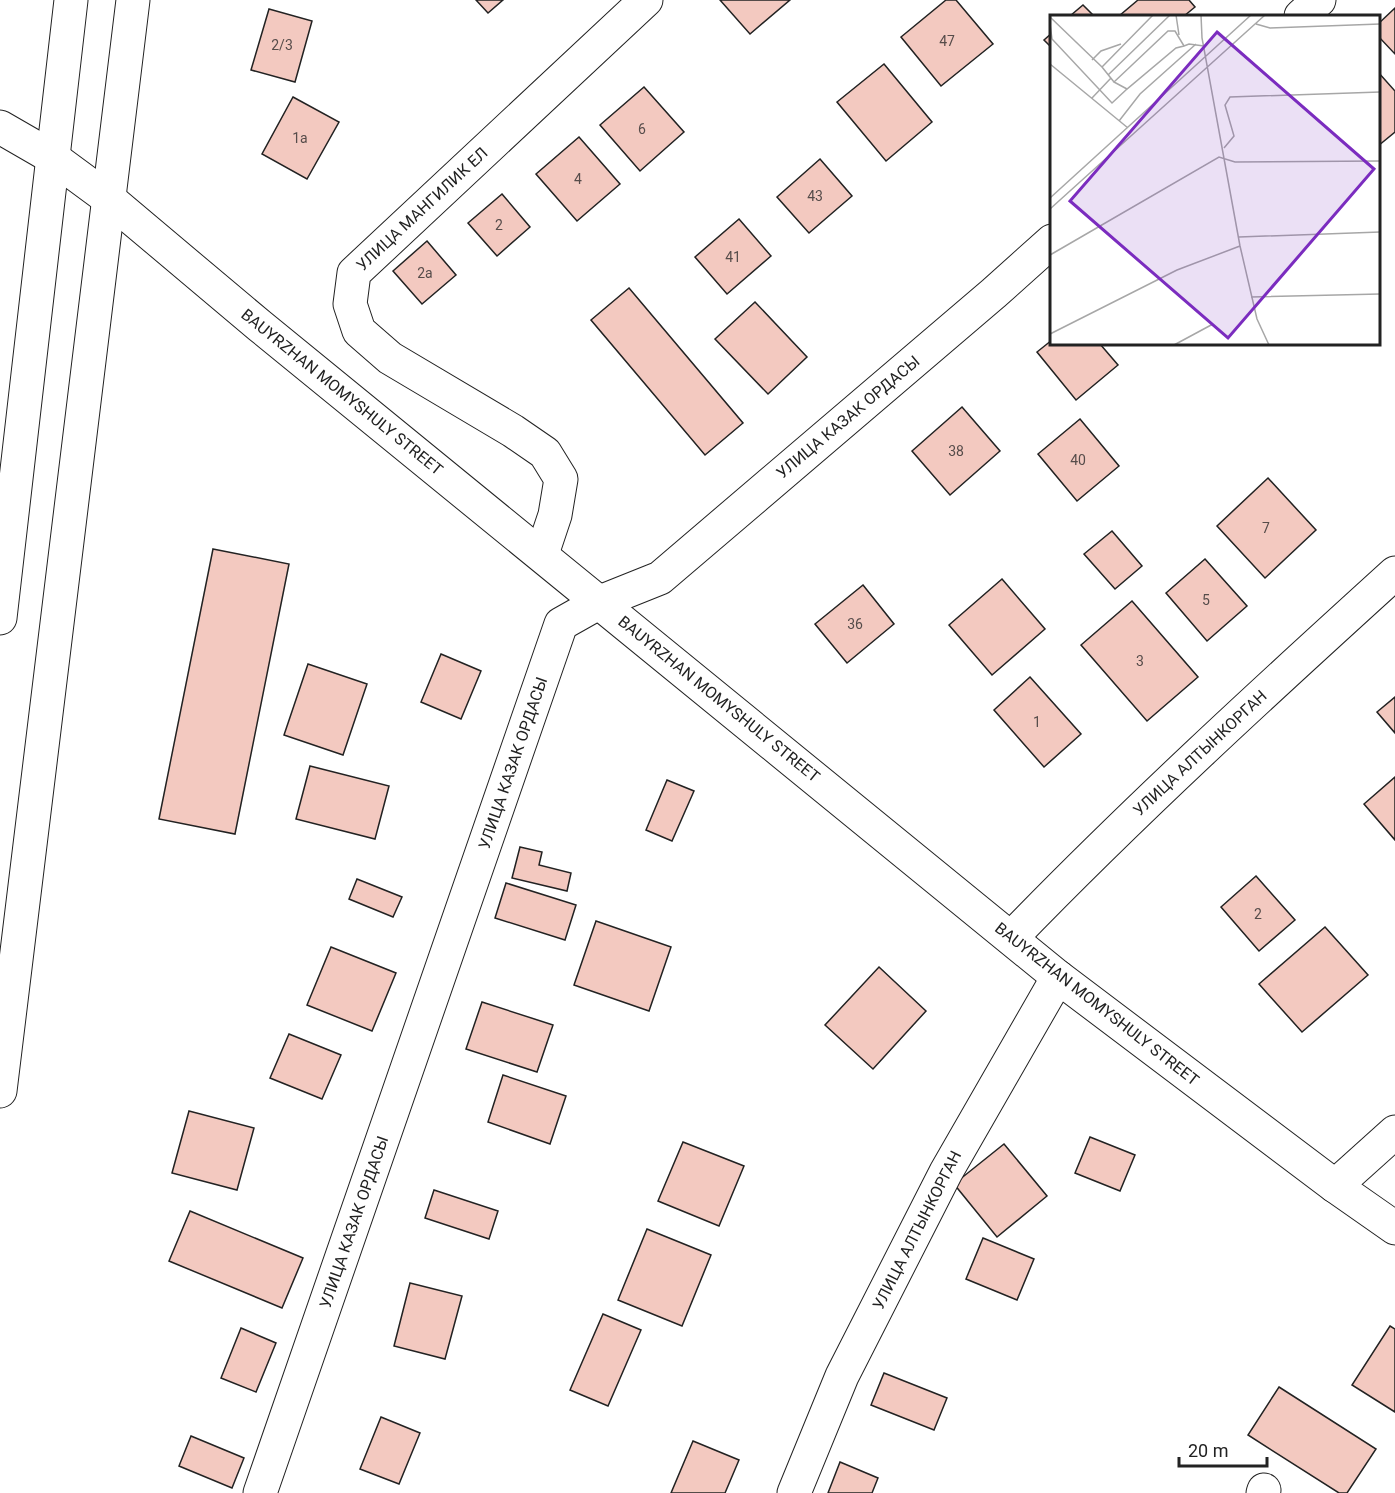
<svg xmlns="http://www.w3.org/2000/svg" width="1395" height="1493" viewBox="0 0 1395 1493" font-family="Roboto,sans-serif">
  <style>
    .building { fill: #f3c9c0; stroke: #222; stroke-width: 1.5 }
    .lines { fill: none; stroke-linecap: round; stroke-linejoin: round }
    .minor-casing { stroke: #222; stroke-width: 35 }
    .highway-casing { stroke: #222; stroke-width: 35 }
    .minor { stroke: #fff; stroke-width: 33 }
    .highway { stroke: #fff; stroke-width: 33 }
    .labels { text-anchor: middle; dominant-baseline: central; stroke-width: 4.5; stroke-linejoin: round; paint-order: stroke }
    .number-label { font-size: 14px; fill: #564c4a }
    .street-label { font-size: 16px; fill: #222; stroke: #fff }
    .inset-road { fill: none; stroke: #a7a7a7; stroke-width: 1.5 }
    .view { fill: #7b2cbf; fill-opacity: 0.15; stroke: #7b2cbf; stroke-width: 3 }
    .inset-edge { fill: none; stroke: #222; stroke-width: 3 }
  </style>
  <rect width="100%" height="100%" fill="#fff"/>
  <g class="building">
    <path d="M 476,0 L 503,0 L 488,13 Z"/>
    <path d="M 720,0 L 790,0 L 750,34 Z"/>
    <path d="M 946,0 L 956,0 L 993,44 L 941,86 L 901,37 Z"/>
    <path d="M 1138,0 L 1189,0 L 1195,7 L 1184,16 L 1119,16 Z"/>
    <path d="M 1083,5 L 1094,16 L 1070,16 Z"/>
    <path d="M 1395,8 L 1395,54 L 1378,36 L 1378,24 Z"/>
    <path d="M 269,9 L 312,21 L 295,82 L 251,70 Z"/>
    <path d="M 1052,33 L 1052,48 L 1044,40 Z"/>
    <path d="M 884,64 L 932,122 L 886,161 L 837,102 Z"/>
    <path d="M 1378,72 L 1395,91 L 1395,132 L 1378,146 Z"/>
    <path d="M 644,87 L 684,132 L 640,171 L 600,125 Z"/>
    <path d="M 293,97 L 339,122 L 307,179 L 262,154 Z"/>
    <path d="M 579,137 L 620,184 L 577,221 L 536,174 Z"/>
    <path d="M 820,159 L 852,196 L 809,233 L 777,197 Z"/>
    <path d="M 502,194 L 530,227 L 497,256 L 468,223 Z"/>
    <path d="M 739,219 L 771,256 L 727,294 L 695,257 Z"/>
    <path d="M 427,241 L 456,275 L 422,304 L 393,271 Z"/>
    <path d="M 629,288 L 743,423 L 705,455 L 591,320 Z"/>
    <path d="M 755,302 L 807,357 L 768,394 L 715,339 Z"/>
    <path d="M 1052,340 L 1052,344 L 1100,344 L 1118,365 L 1076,400 L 1037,352 Z"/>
    <path d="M 962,407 L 1000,451 L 950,495 L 912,451 Z"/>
    <path d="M 1080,419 L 1119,466 L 1077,501 L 1038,454 Z"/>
    <path d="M 1268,478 L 1316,530 L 1265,578 L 1217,526 Z"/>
    <path d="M 1112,531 L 1142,566 L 1115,589 L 1084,554 Z"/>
    <path d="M 213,549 L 289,564 L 235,834 L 159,819 Z"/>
    <path d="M 1205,559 L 1247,606 L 1207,641 L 1166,593 Z"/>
    <path d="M 1002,579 L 1045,629 L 992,675 L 949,625 Z"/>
    <path d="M 863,585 L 894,624 L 847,663 L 815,624 Z"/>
    <path d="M 1132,601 L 1198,677 L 1147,721 L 1081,645 Z"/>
    <path d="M 441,654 L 481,671 L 461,719 L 421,702 Z"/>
    <path d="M 308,664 L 367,684 L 343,755 L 284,735 Z"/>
    <path d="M 1030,677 L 1081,734 L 1044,767 L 994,710 Z"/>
    <path d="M 1395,697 L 1395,733 L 1377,712 Z"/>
    <path d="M 310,766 L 389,786 L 375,839 L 296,819 Z"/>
    <path d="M 1395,777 L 1395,840 L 1364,804 Z"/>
    <path d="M 667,780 L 694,791 L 672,841 L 646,830 Z"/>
    <path d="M 520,847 L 542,852 L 539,865 L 571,873 L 567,891 L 512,878 Z"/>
    <path d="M 1256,876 L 1295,920 L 1259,951 L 1221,907 Z"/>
    <path d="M 357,879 L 402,897 L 393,917 L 349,899 Z"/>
    <path d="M 506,883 L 576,905 L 565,940 L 495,918 Z"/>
    <path d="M 596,921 L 671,947 L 649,1011 L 574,985 Z"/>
    <path d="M 1325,927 L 1368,975 L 1302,1032 L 1259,984 Z"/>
    <path d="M 331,947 L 396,973 L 372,1031 L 307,1005 Z"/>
    <path d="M 879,967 L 926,1011 L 873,1069 L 825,1025 Z"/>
    <path d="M 482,1002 L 553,1025 L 537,1072 L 466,1049 Z"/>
    <path d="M 289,1034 L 341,1055 L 322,1099 L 270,1078 Z"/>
    <path d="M 503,1075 L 566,1096 L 550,1144 L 488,1122 Z"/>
    <path d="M 189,1111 L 254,1128 L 237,1190 L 172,1173 Z"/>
    <path d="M 1090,1137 L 1135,1155 L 1120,1191 L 1075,1173 Z"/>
    <path d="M 683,1142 L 744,1166 L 719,1226 L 658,1201 Z"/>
    <path d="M 1004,1144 L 1047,1196 L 997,1237 L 954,1184 Z"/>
    <path d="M 434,1190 L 498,1211 L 489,1239 L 425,1218 Z"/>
    <path d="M 190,1211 L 303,1258 L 282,1308 L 169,1261 Z"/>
    <path d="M 647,1229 L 711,1255 L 682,1326 L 618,1300 Z"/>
    <path d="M 983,1238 L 1034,1259 L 1017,1300 L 966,1279 Z"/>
    <path d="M 410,1283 L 462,1296 L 445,1359 L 394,1346 Z"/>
    <path d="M 603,1314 L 641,1330 L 608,1406 L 570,1390 Z"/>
    <path d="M 1390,1326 L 1395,1329 L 1395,1412 L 1352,1385 Z"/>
    <path d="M 241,1328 L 276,1343 L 256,1392 L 221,1378 Z"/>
    <path d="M 884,1373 L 947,1398 L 934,1430 L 871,1405 Z"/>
    <path d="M 1279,1387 L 1376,1449 L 1347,1493 L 1339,1493 L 1248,1435 Z"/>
    <path d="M 381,1417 L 420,1433 L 399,1484 L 360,1469 Z"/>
    <path d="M 191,1436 L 244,1458 L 232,1488 L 179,1466 Z"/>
    <path d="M 693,1441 L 739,1460 L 725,1493 L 671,1493 Z"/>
    <path d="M 840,1462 L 878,1478 L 872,1493 L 828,1493 Z"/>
  </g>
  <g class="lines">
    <g class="minor-casing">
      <g id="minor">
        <path d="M 1301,16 L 1319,0"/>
        <path d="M 0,127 L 52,157 L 109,199 L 260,326 L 1058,977 L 1335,1186 L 1395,1228"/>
        <path d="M 542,554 L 555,515 L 561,479 L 545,453 L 513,431 L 390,358 L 359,331 L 350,304 L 354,273 L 646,0"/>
        <path d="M 1011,938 C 1134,811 1264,692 1395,573"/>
        <path d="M 1335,1186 L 1395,1132"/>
        <path d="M 260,1493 L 561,624 L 600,602 L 660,578 L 994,293 L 1052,241"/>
        <path d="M 794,1493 L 842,1376 L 946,1172 L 1058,977"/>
        <path d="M 1263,1493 L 1264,1490"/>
      </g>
    </g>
    <g class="highway-casing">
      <g id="highway">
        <path d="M 0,618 L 71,0"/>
        <path d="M 0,1091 L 133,0"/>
      </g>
    </g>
    <use href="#minor" class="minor"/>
    <use href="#highway" class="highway"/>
  </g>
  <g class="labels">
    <g class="number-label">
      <text x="947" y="41">47</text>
      <text x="282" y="45">2/3</text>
      <text x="642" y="129">6</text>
      <text x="300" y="138">1а</text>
      <text x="578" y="179">4</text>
      <text x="815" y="196">43</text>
      <text x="499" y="225">2</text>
      <text x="733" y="257">41</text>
      <text x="425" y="273">2а</text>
      <text x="956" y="451">38</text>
      <text x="1078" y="460">40</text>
      <text x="1266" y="528">7</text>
      <text x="1206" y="600">5</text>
      <text x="855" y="624">36</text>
      <text x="1140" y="661">3</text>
      <text x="1037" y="722">1</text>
      <text x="1258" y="914">2</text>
    </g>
    <g class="street-label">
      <text transform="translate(422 209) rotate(-43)">УЛИЦА МАНГИЛИК ЕЛ</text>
      <text transform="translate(342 392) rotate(39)">BAUYRZHAN MOMYSHULY STREET</text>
      <text transform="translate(848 417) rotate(-40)">УЛИЦА КАЗАК ОРДАСЫ</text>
      <text transform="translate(719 699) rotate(39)">BAUYRZHAN MOMYSHULY STREET</text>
      <text transform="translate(1200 753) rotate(-43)">УЛИЦА АЛТЫНКОРГАН</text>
      <text transform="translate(513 763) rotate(-71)">УЛИЦА КАЗАК ОРДАСЫ</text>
      <text transform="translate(1097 1004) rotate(38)">BAUYRZHAN MOMYSHULY STREET</text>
      <text transform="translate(354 1222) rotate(-71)">УЛИЦА КАЗАК ОРДАСЫ</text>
      <text transform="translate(917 1230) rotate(-63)">УЛИЦА АЛТЫНКОРГАН</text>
    </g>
  </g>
  <g transform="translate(1050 15)">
    <rect width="330" height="330" fill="#fff"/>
    <path class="inset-road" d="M 126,0 L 129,20M 151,0 L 152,23 L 190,231 L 207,304 L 219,330M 0,2 L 52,52M 0,9 L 2,24 L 62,88 L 77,74M 206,9 L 220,13 L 330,9M 134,31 L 125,16 L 118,16 L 64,67 L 77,74 L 126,33 L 134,31 L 139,29 L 154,31M 42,45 L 51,36 L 71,29M 0,49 L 78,113M 58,60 L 120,0M 64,67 L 52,52 L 103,0M 42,83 L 61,63M 69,106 L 90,79 L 146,29M 174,133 L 184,121 L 175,90 L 180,82 L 330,77M 0,183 L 201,0M 0,194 L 215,0M 189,222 L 330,217M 0,240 L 169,142 L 185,147 L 330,146M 201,282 L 330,279M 0,319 L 127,255 L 190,231M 124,330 L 163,309"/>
    <path class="view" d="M 167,17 L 324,154 L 178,323 L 20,186 Z"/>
    <rect width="330" height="330" class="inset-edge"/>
  </g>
  <path d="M1179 1457v9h88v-9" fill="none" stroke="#222222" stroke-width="3"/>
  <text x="1188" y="1457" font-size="18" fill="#222222" stroke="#ffffff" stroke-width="4.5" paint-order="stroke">20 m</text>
</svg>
